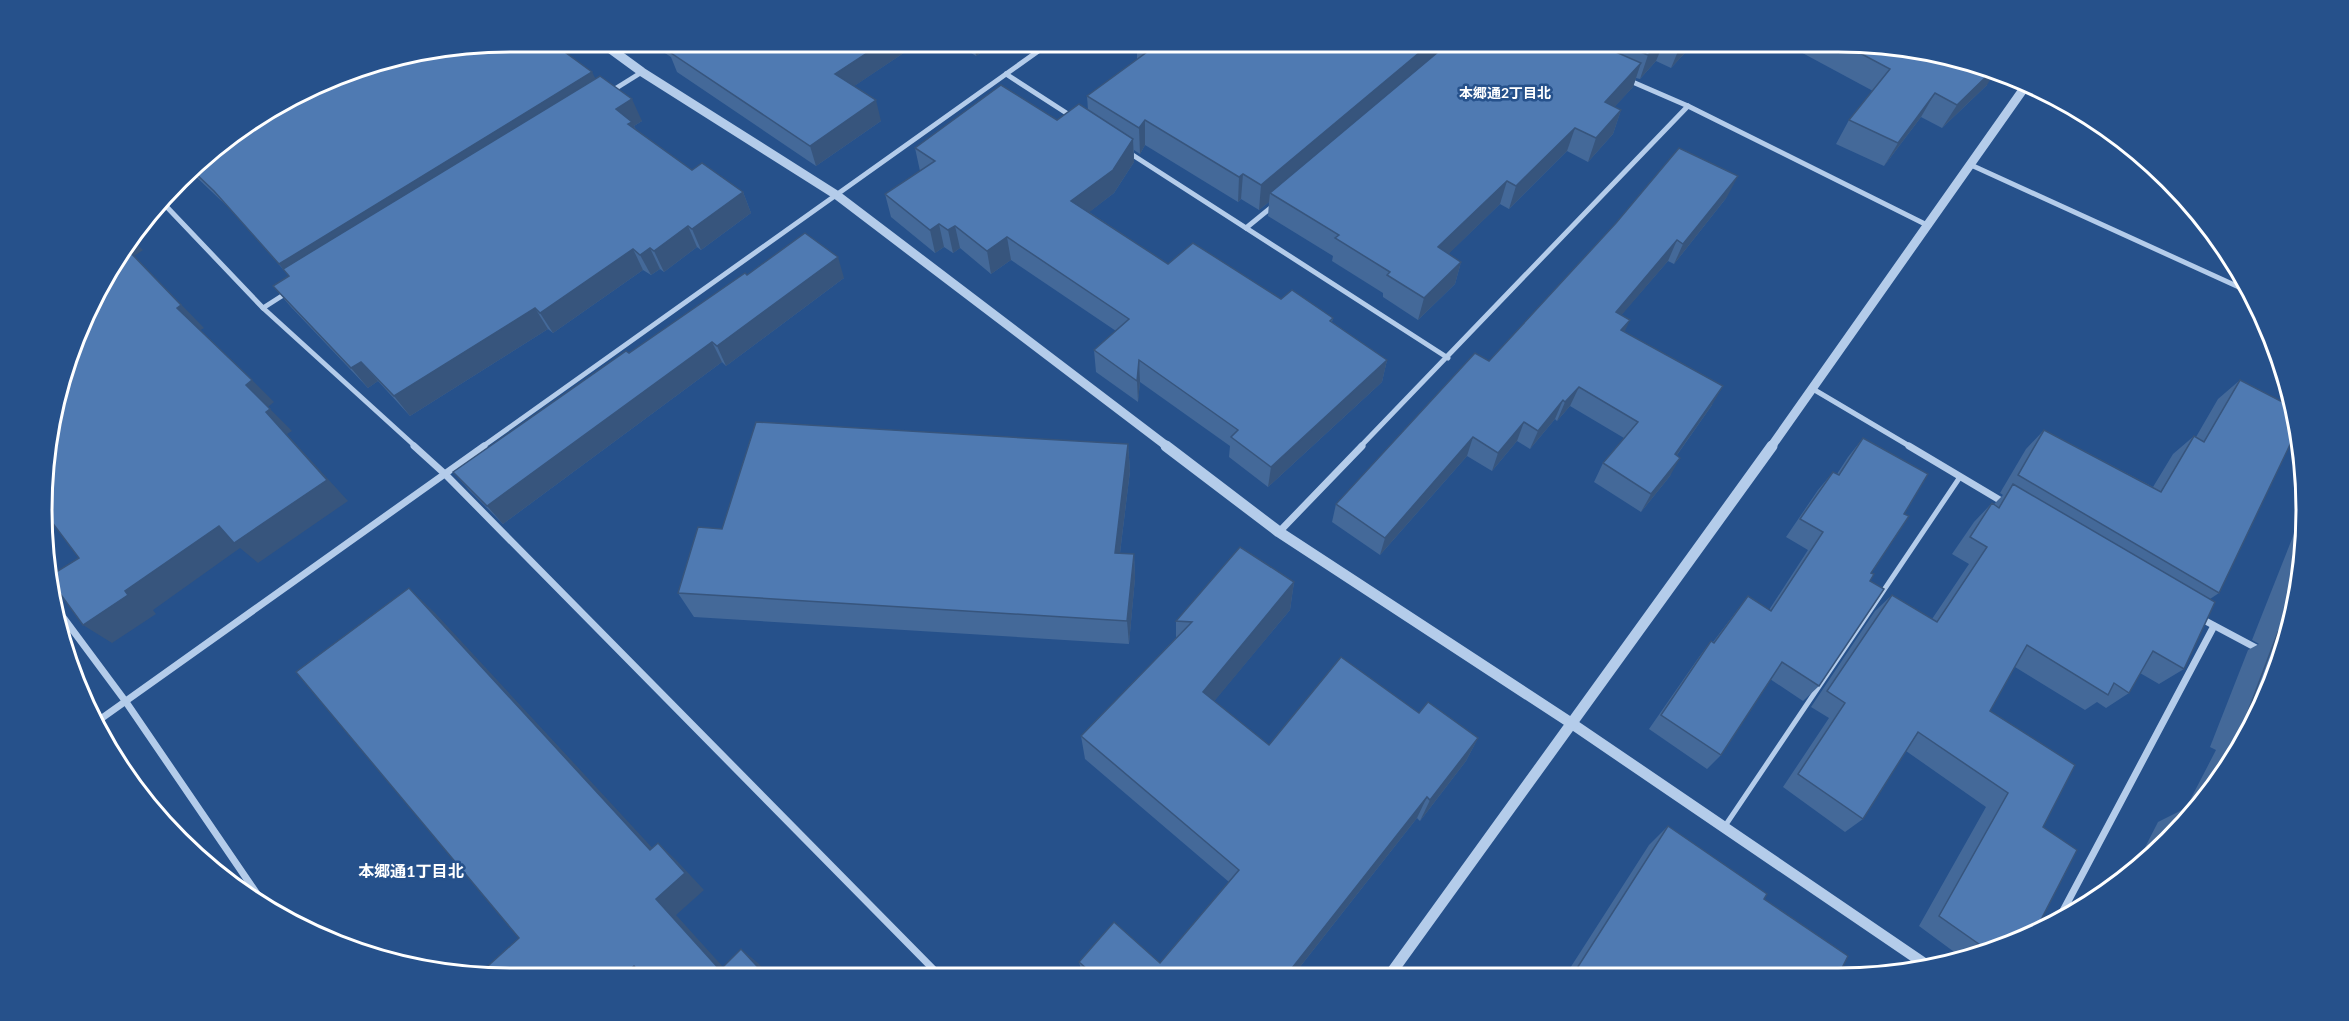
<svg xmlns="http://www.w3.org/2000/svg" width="2349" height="1021" viewBox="0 0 2349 1021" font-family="Lato,'Noto Sans JP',sans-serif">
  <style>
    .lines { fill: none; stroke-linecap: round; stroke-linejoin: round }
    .service { stroke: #b4ccea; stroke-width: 5 }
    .minor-far1 { stroke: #b4ccea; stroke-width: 5 }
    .minor { stroke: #b4ccea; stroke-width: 7 }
    .tertiary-far1 { stroke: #b4ccea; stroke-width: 9 }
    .tertiary { stroke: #b4ccea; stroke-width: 11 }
    .wall { fill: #446999 }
    .shaded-wall { fill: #37557d }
    .building { fill: #4f7ab2; stroke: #37557d; stroke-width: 1.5 }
    .labels { text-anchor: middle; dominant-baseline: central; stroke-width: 5; stroke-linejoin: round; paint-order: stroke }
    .far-neighbourhood-label { font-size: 14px; font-weight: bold; fill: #fff; stroke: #26518b }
    .neighbourhood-label { font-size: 16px; font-weight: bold; fill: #fff; stroke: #26518b }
    .rim { fill: none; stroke: #fff; stroke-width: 3 }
  </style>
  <rect width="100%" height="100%" fill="#26518b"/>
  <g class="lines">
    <path class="service" d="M 1725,826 L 1960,477"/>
    <g class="minor-far1">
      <path d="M 1006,74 L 1071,116"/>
      <path d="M 1628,80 L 1688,106 L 1929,226"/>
      <path d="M 610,92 L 642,72"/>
      <path d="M 1128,152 L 1448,358"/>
      <path d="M 1971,165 L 2252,293"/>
      <path d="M 164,204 L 263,308 L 416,447"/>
      <path d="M 1246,228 L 1273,206"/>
      <path d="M 263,308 L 288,292"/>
      <path d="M 1813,389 L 1911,447"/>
      <path d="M 482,447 L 1051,42"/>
      <path d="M 1360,447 L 1688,106"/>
    </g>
    <g class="minor">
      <path d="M 414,446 L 446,475 L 942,978"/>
      <path d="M 1909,446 L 2003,502"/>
      <path d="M 1279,532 L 1362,446"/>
      <path d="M 54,605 L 126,702 L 268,910"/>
      <path d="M 2200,618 L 2260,650"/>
      <path d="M 95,723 L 484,446"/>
      <path d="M 2056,924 L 2214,626"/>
    </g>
    <g class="tertiary-far1">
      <path d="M 601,42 L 642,72 L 838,196 L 1168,447"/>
      <path d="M 1771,447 L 2027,84"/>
    </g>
    <g class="tertiary">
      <path d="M 1166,446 L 1279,532 L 1571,723 L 1928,966"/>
      <path d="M 1389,976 L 1772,446"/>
    </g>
  </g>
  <g class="wall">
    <path d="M 648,42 L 920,42 L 854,86 L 881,121 L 816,166 L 677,72 L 671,57 Z"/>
    <path d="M 954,42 L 997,42 L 976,56 Z"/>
    <path d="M 1137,42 L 1695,42 L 1671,68 L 1656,61 L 1640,79 L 1636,78 L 1633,87 L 1614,107 L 1621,110 L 1613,134 L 1588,162 L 1567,151 L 1509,209 L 1500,204 L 1448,254 L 1461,262 L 1455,284 L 1418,320 L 1383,297 L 1383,293 L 1332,261 L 1333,256 L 1268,216 L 1269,202 L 1259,210 L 1241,199 L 1238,202 L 1145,145 L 1140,154 L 1134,150 L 1134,162 L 1114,193 L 1089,212 L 1168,264 L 1281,299 L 1333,318 L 1332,322 L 1387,360 L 1382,382 L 1268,487 L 1229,457 L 1230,446 L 1140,382 L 1138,402 L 1096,372 L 1094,350 L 1116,331 L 1011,260 L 991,274 L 960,248 L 953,253 L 944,247 L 935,253 L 891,217 L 885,194 L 920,171 L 915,148 L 1057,120 L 1088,110 L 1087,96 L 1137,59 Z"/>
    <path d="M 1782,42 L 1839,42 L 1987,85 L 1942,128 L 1921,117 L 1884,166 L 1836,144 L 1849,120 L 1873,91 Z"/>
    <path d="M 595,78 L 642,121 L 634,126 L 636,130 L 692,170 L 743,192 L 751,213 L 701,250 L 697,247 L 664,272 L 660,269 L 651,275 L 643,270 L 553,333 L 548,329 L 410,416 L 378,381 L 368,388 L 291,307 L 273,286 L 289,276 L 230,209 L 191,172 L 202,158 Z"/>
    <path d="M 1727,197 L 1674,264 L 1668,261 L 1621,315 L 1625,332 L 1712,405 L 1677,455 L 1670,476 L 1641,512 L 1594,482 L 1603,463 L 1624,438 L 1570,406 L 1557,421 L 1555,419 L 1530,449 L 1517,441 L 1492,471 L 1467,456 L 1380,555 L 1332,522 L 1336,504 L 1489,361 Z"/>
    <path d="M 747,275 L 844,278 L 726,366 L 722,362 L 503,524 L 469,490 L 453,472 L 629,353 Z"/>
    <path d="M 2240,380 L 2219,593 L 2210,599 L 2184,669 L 2159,684 L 2140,673 L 2129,693 L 2106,708 L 2097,702 L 2085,710 L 2015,667 L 1990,711 L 2043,827 L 2033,935 L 1961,957 L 1919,926 L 1986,807 L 1906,751 L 1863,819 L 1845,832 L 1783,787 L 1829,718 L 1811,707 L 1875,611 L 1892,595 L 1932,619 L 1969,564 L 1952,554 L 1974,522 L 1992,503 L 1994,504 L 2003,495 L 2000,493 L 2026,449 L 2044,430 L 2153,487 L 2173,454 L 2194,436 L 2196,437 L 2218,399 Z"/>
    <path d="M 1863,438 L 1904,514 L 1871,573 L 1870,581 L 1819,686 L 1803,701 L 1770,679 L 1721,755 L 1707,769 L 1649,729 L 1699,657 L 1711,641 L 1713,642 L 1748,596 L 1769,610 L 1808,550 L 1786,537 L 1818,490 L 1833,472 L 1837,474 L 1848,457 Z"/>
    <path d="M 1128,444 L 1130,471 L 1120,553 L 1134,554 L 1135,578 L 1129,644 L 694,617 L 678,593 L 722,529 Z"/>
    <path d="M 2305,506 L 2303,572 L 2282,661 L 2228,771 L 2147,863 L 2132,873 L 2158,822 L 2186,808 L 2216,750 L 2210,747 L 2248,650 L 2259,644 L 2252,640 Z"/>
    <path d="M 1294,582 L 1290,610 L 1214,701 L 1269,745 L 1419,713 L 1478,738 L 1466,761 L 1420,821 L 1417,818 L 1292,977 L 1083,977 L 1079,962 L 1160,963 L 1229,882 L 1085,759 L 1081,736 L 1176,638 L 1176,621 Z"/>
    <path d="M 1668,826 L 1764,899 L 1840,972 L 1845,975 L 1565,976 L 1649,845 Z"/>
  </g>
  <g class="shaded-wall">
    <path d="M 884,42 L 920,42 L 841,95 L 835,74 Z"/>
    <path d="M 974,42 L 997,42 L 976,56 Z"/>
    <path d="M 1432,42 L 1455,42 L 1270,193 L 1269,202 L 1259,210 L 1261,185 Z"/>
    <path d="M 1661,42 L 1664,42 L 1656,61 L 1640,79 L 1648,55 Z"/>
    <path d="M 1683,42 L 1695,42 L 1671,68 L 1681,44 Z"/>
    <path d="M 1641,63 L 1633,87 L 1597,126 L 1605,102 Z"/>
    <path d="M 1994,69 L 1996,70 L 1987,85 L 1942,128 L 1957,105 Z"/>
    <path d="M 592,72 L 602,91 L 294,283 L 279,264 Z"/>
    <path d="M 1935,93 L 1921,117 L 1884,166 L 1898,143 Z"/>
    <path d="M 632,99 L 642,121 L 634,126 L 642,144 L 616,109 Z"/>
    <path d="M 876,100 L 881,121 L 816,166 L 810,146 Z"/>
    <path d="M 1621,110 L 1613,134 L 1588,162 L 1596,138 Z"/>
    <path d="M 1145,120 L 1145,145 L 1140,154 L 1139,128 Z"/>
    <path d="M 1575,128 L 1567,151 L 1509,209 L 1516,186 Z"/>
    <path d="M 1133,139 L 1134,162 L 1114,193 L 1074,224 L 1071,201 Z"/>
    <path d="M 1243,174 L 1241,199 L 1238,202 L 1239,177 Z"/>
    <path d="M 1738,176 L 1727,197 L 1674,264 L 1683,244 Z"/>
    <path d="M 1507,181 L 1500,204 L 1432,270 L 1438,247 Z"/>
    <path d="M 743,192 L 751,213 L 701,250 L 692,229 Z"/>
    <path d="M 939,224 L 944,247 L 935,253 L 930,230 Z"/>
    <path d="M 688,226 L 697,247 L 664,272 L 654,251 Z"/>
    <path d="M 955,226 L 960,248 L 953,253 L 948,230 Z"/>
    <path d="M 1007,237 L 1011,260 L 991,274 L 987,251 Z"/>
    <path d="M 1677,240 L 1668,261 L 1607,332 L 1616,312 Z"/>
    <path d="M 134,241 L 143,250 L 134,256 L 204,328 L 199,331 L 177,308 L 127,249 Z"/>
    <path d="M 650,248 L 660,269 L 651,275 L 640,255 Z"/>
    <path d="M 633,249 L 643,270 L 553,333 L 540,313 Z"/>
    <path d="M 838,257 L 844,278 L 726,366 L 717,346 Z"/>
    <path d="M 1461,262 L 1455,284 L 1418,320 L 1424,298 Z"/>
    <path d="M 535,308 L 548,329 L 410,416 L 394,396 Z"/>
    <path d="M 1630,320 L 1621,340 L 1621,330 Z"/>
    <path d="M 712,342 L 722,362 L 503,524 L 487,506 Z"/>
    <path d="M 1139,360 L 1140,382 L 1138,402 L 1137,381 Z"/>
    <path d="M 1387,360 L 1382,382 L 1268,487 L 1271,467 Z"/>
    <path d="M 361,362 L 378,381 L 368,388 L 351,368 Z"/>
    <path d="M 252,380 L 274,402 L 268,407 L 246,385 Z"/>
    <path d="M 1723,386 L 1712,405 L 1664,473 L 1675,454 Z"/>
    <path d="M 1579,387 L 1570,406 L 1557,421 L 1565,402 Z"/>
    <path d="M 1563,400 L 1555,419 L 1530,449 L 1538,431 Z"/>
    <path d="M 270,409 L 292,431 L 287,434 L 348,501 L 258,563 L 240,548 L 153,610 L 156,614 L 112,643 L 83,625 L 125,591 L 219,526 L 266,412 Z"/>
    <path d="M 1524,422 L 1517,441 L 1492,471 L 1498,453 Z"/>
    <path d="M 1473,437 L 1467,456 L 1380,555 L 1385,538 Z"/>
    <path d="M 1128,444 L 1130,471 L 1117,577 L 1115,553 Z"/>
    <path d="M 1680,458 L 1670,476 L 1641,512 L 1651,494 Z"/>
    <path d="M 1134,554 L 1135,578 L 1129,644 L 1127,621 Z"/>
    <path d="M 1294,582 L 1290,610 L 1202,716 L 1203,692 Z"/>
    <path d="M 409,588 L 435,613 L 670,867 L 650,850 Z"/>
    <path d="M 1478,738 L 1466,761 L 1420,821 L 1430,800 Z"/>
    <path d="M 1427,797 L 1417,818 L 1292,977 L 1285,977 Z"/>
    <path d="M 658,843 L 677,861 L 704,890 L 676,915 L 733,978 L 720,970 L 656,899 Z"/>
    <path d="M 741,949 L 758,963 L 772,978 L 768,978 Z"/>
    <path d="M 634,966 L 654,979 L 620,979 Z"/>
  </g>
  <g class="building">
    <path d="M 510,42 L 551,42 L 592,72 L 279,264 L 214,191 L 192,170 L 202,158 L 276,105 L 360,67 Z"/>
    <path d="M 672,42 L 884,42 L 835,74 L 876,100 L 810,146 L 668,51 L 677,45 Z"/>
    <path d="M 1139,42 L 1432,42 L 1261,185 L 1243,174 L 1239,177 L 1145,120 L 1139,128 L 1087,96 L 1151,49 Z"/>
    <path d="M 1450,42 L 1593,42 L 1641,63 L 1605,102 L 1621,110 L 1596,138 L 1575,128 L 1516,186 L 1507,181 L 1438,247 L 1461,262 L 1424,298 L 1387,275 L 1390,272 L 1335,238 L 1339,235 L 1270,193 Z"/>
    <path d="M 1617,42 L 1661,42 L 1648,55 Z"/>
    <path d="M 1839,42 L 1989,67 L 1994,69 L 1957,105 L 1935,93 L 1898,143 L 1849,120 L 1890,69 Z"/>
    <path d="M 600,76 L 632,99 L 616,109 L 632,122 L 628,124 L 692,170 L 702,163 L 743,192 L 692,229 L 688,226 L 654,251 L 650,248 L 640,255 L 633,249 L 540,313 L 535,308 L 394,396 L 361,362 L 351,368 L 273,286 L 289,276 L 283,269 Z"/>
    <path d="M 1001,85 L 1057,120 L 1079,104 L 1133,139 L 1113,170 L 1071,201 L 1168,264 L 1193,243 L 1281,299 L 1292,290 L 1333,318 L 1330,321 L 1387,360 L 1271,467 L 1231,437 L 1238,430 L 1139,360 L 1137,381 L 1094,350 L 1129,319 L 1007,237 L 987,251 L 955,226 L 948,230 L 939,224 L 930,230 L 885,194 L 935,161 L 915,148 Z"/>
    <path d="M 1679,148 L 1738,176 L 1683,244 L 1677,240 L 1616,312 L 1630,320 L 1621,330 L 1723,386 L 1675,454 L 1680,458 L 1651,494 L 1603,463 L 1638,422 L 1579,387 L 1565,402 L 1563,400 L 1538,431 L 1524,422 L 1498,453 L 1473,437 L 1385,538 L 1336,504 L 1475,353 L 1489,361 L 1616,223 Z"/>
    <path d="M 805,233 L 838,257 L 717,346 L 712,342 L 487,506 L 453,472 L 626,351 L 629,353 L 745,273 L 747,275 Z"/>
    <path d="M 127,249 L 181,305 L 177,308 L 252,380 L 246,385 L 270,409 L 266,412 L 327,480 L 234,543 L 219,526 L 125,591 L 128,595 L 83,625 L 48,577 L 79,558 L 48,517 L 51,419 L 105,277 Z"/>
    <path d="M 2240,380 L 2294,408 L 2298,428 L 2219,593 L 2018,475 L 2044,430 L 2161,492 L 2194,436 L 2204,442 Z"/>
    <path d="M 756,422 L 1128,444 L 1115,553 L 1134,554 L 1127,621 L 678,593 L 698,527 L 722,529 Z"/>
    <path d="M 1863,438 L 1928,474 L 1904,514 L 1909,516 L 1871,573 L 1874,574 L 1870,581 L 1884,589 L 1819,686 L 1782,662 L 1721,755 L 1661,715 L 1711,641 L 1714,643 L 1748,596 L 1771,611 L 1823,532 L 1800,519 L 1833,472 L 1839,475 Z"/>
    <path d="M 2013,484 L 2215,602 L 2184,669 L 2153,651 L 2129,693 L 2114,683 L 2108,695 L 2027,645 L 1990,711 L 2075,765 L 2043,827 L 2077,850 L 2033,935 L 1986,949 L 1939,916 L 2008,793 L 1918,732 L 1863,819 L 1798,774 L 1845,703 L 1827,691 L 1892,595 L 1937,622 L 1987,547 L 1970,537 L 1992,503 L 1999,508 Z"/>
    <path d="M 1240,547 L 1294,582 L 1203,692 L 1269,745 L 1341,657 L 1419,713 L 1428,702 L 1478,738 L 1430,800 L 1427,797 L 1285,977 L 1096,977 L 1079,962 L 1114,922 L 1160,963 L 1239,870 L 1081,736 L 1192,622 L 1176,621 Z"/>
    <path d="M 2303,567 L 2303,572 L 2291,625 L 2282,621 Z"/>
    <path d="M 409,588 L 650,850 L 658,843 L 685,873 L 656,899 L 720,970 L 741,949 L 768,978 L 645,979 L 634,966 L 620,979 L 510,979 L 479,974 L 519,938 L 296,672 Z"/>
    <path d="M 2278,632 L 2288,637 L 2282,661 L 2228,771 L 2226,774 L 2246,733 L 2241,730 Z"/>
    <path d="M 2188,807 L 2193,810 L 2176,830 Z"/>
    <path d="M 1668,826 L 1767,894 L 1764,899 L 1848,956 L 1840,972 L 1845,975 L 1572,976 Z"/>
  </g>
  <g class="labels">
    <g class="far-neighbourhood-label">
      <text x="1505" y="92">本郷通2丁目北</text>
    </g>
    <g class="neighbourhood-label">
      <text x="411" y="870">本郷通1丁目北</text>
    </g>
  </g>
  <path d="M0 0H2349V1021H0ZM510 52H1838A458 458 0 0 1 2296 510V510A458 458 0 0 1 1838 968H510A458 458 0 0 1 52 510V510A458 458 0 0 1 510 52Z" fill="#26518b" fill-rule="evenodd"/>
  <path class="rim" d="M510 52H1838A458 458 0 0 1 2296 510V510A458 458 0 0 1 1838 968H510A458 458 0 0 1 52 510V510A458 458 0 0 1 510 52Z"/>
</svg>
